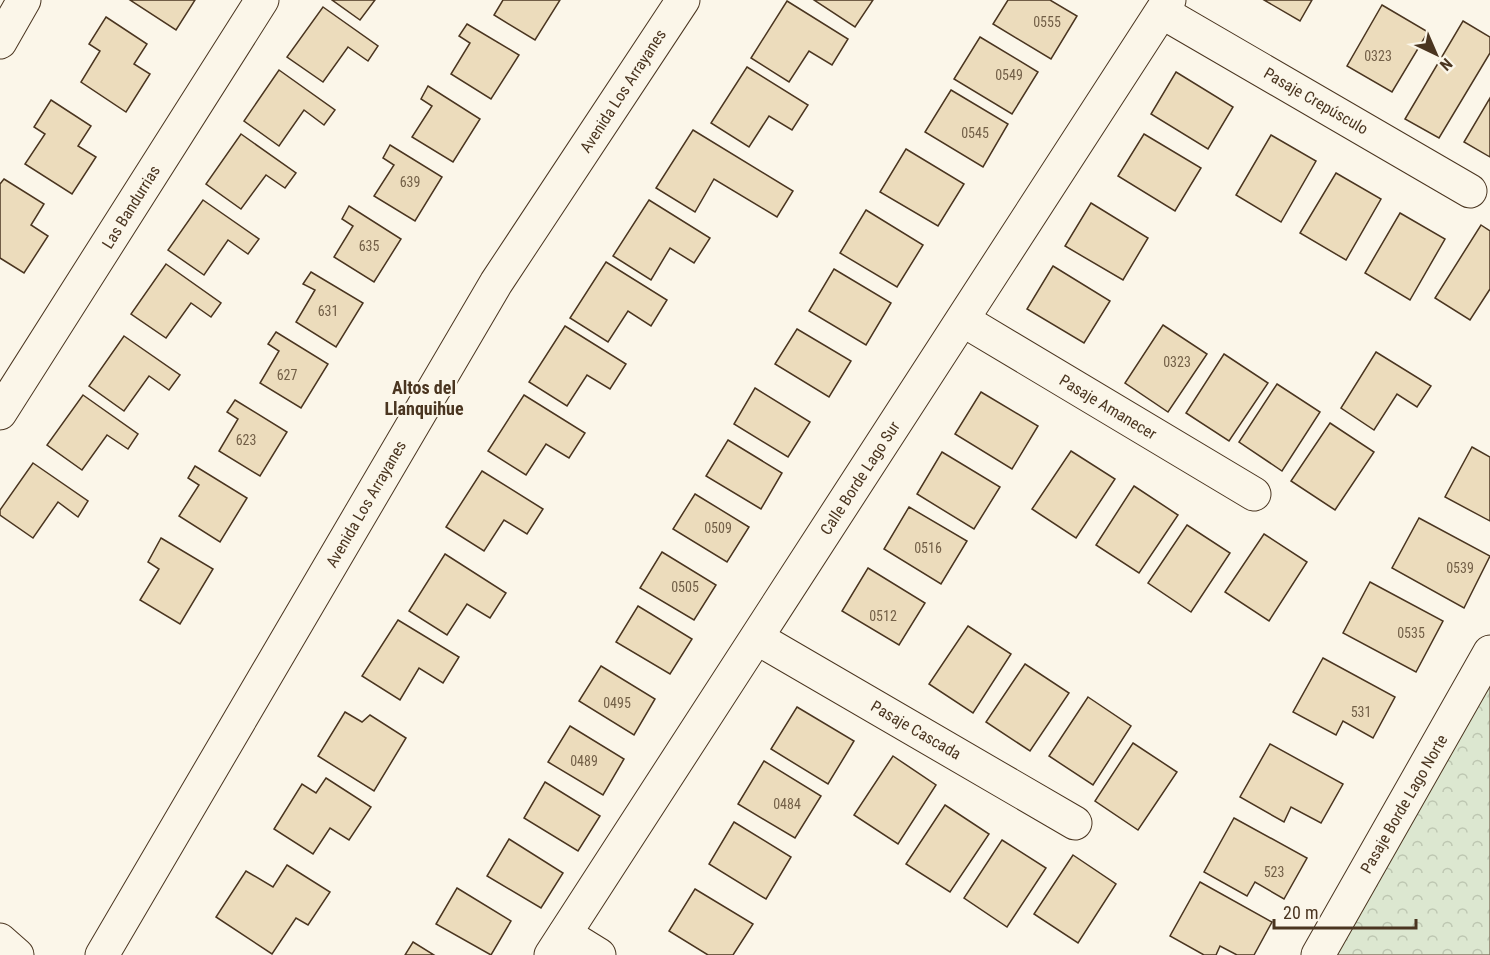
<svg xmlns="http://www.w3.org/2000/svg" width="1490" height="955" viewBox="0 0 1490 955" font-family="'Roboto Condensed',sans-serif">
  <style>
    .park { fill: url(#park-crowns); stroke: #887966; stroke-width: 1.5 }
    .building { fill: #ecdcbc; stroke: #4a3520; stroke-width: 1.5 }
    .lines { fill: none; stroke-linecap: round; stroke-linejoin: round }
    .minor-casing { stroke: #4a3520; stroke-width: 35 }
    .minor { stroke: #fbf6e9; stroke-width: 33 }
    .labels { text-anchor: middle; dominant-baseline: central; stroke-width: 4.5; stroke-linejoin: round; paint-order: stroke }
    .number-label { font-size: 14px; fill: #725f47 }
    .street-label { font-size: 16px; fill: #4a3520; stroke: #fbf6e9 }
    .neighbourhood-label { font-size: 18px; font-weight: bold; fill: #4a3520; stroke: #fbf6e9 }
  </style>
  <defs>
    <pattern id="park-crowns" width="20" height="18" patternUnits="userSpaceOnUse" patternTransform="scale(1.5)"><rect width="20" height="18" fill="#dce7d0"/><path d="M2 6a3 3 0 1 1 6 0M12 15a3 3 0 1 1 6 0" fill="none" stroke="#bec7b2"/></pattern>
  </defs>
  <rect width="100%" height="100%" fill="#fbf6e9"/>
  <path class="park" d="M 1490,681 L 1490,955 L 1334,955 Z"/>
  <g class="building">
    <path d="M 130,0 L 195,0 L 176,30 Z"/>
    <path d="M 332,0 L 375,0 L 360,20 Z"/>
    <path d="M 503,0 L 560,0 L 535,40 L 494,15 Z"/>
    <path d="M 814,0 L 873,0 L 855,27 Z"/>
    <path d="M 1008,0 L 1050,0 L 1077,16 L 1051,59 L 993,24 Z"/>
    <path d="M 1264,0 L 1312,0 L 1300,21 Z"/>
    <path d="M 787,1 L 848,39 L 832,65 L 809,51 L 789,82 L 751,58 Z"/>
    <path d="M 1382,5 L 1428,32 L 1392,92 L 1347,66 Z"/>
    <path d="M 323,7 L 378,46 L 368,61 L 348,47 L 323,82 L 287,57 Z"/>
    <path d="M 106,17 L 147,44 L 134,64 L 150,74 L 126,112 L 81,82 L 100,51 L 89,44 Z"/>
    <path d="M 1463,21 L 1490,37 L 1490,53 L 1439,138 L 1405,119 Z"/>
    <path d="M 467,24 L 519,55 L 491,99 L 451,74 L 470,43 L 459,36 Z"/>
    <path d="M 980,37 L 1038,72 L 1012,114 L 954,79 Z"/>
    <path d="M 747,67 L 808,105 L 792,130 L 769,116 L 749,147 L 711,123 Z"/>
    <path d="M 279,70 L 335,110 L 324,125 L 304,110 L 279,146 L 244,121 Z"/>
    <path d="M 1176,72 L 1233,107 L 1208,149 L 1151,114 Z"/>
    <path d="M 428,86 L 480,119 L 453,162 L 412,137 L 432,106 L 421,99 Z"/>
    <path d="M 951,90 L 1008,124 L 983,167 L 925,132 Z"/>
    <path d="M 1490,98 L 1490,157 L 1464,142 Z"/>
    <path d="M 51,100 L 91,126 L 78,146 L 96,157 L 72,194 L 25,164 L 45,134 L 34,127 Z"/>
    <path d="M 693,130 L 793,191 L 777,217 L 714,179 L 695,212 L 656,188 Z"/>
    <path d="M 241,134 L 296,173 L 285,188 L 266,175 L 241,209 L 206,184 Z"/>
    <path d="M 1144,134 L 1201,168 L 1175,211 L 1118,176 Z"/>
    <path d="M 1271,135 L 1316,161 L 1281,222 L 1236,195 Z"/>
    <path d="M 390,145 L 442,177 L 415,221 L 374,196 L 394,165 L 383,158 Z"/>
    <path d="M 906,149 L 964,184 L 938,226 L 880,192 Z"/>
    <path d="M 1336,173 L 1381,199 L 1346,260 L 1300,233 Z"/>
    <path d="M 4,179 L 44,204 L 31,225 L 48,236 L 24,273 L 0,258 L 0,184 Z"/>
    <path d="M 203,200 L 259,239 L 248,254 L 228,240 L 204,275 L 168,250 Z"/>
    <path d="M 649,200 L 710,238 L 694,263 L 670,248 L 651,280 L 613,256 Z"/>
    <path d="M 1091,203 L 1148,238 L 1123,280 L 1065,246 Z"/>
    <path d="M 349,206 L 401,239 L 374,282 L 334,257 L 353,226 L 342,219 Z"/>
    <path d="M 866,210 L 923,245 L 897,287 L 840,253 Z"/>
    <path d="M 1400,213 L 1445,239 L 1410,300 L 1365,273 Z"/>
    <path d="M 1481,225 L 1490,231 L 1490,289 L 1470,320 L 1435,298 Z"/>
    <path d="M 606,262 L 667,300 L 651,326 L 628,311 L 608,342 L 570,318 Z"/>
    <path d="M 166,264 L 221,303 L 211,317 L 191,303 L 166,338 L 131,314 Z"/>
    <path d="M 1053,266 L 1110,301 L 1084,343 L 1027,309 Z"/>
    <path d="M 834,269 L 891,303 L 866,345 L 809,311 Z"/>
    <path d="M 311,272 L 363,303 L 336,347 L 296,322 L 315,290 L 303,284 Z"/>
    <path d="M 1163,325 L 1207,354 L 1168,412 L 1125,383 Z"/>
    <path d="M 565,326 L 626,364 L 610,389 L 587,375 L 567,406 L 529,382 Z"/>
    <path d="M 797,329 L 851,361 L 829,397 L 775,364 Z"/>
    <path d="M 276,332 L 328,364 L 301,408 L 260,383 L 279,351 L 268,344 Z"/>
    <path d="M 124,336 L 180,375 L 169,390 L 149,376 L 124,411 L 89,386 Z"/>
    <path d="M 1376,352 L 1431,386 L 1417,407 L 1397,394 L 1374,430 L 1341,408 Z"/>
    <path d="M 1224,354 L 1268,383 L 1229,441 L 1186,413 Z"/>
    <path d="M 1277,384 L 1320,412 L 1282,471 L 1239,442 Z"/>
    <path d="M 755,388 L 810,422 L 788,457 L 734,424 Z"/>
    <path d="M 981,392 L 1038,426 L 1012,469 L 955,434 Z"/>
    <path d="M 83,395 L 138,434 L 128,449 L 107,435 L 82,470 L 47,445 Z"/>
    <path d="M 524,395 L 585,433 L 569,458 L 546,444 L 526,475 L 488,451 Z"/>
    <path d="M 235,400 L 287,432 L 260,476 L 219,451 L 238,419 L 227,412 Z"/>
    <path d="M 1330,423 L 1374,452 L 1335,510 L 1291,481 Z"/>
    <path d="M 728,440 L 782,473 L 761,509 L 706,476 Z"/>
    <path d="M 1472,447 L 1490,457 L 1490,521 L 1445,497 Z"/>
    <path d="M 1071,451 L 1115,479 L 1076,538 L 1032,509 Z"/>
    <path d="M 942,452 L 1000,487 L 974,529 L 917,494 Z"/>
    <path d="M 33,463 L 88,501 L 78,517 L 58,502 L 33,538 L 0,515 L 0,510 Z"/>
    <path d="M 195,466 L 247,498 L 220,542 L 179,516 L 199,485 L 188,478 Z"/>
    <path d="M 482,471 L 543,509 L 527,534 L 504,520 L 484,551 L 446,527 Z"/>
    <path d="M 1134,486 L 1178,515 L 1139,573 L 1096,545 Z"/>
    <path d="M 695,494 L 749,527 L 727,562 L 673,529 Z"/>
    <path d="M 909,507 L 967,541 L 941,584 L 884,549 Z"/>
    <path d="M 1419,518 L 1490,556 L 1464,608 L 1392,568 Z"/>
    <path d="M 1187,525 L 1230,553 L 1191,612 L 1148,583 Z"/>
    <path d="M 1264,534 L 1307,562 L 1269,621 L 1225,592 Z"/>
    <path d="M 161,538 L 213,569 L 180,624 L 140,600 L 159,569 L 148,562 Z"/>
    <path d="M 662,552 L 716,585 L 694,620 L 640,588 Z"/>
    <path d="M 445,554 L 506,593 L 490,618 L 467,604 L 447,635 L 409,611 Z"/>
    <path d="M 868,568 L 925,603 L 899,645 L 842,611 Z"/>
    <path d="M 1370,582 L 1443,621 L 1416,672 L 1343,633 Z"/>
    <path d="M 638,606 L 692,639 L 670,674 L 616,642 Z"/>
    <path d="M 398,620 L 459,657 L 443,683 L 419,668 L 400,700 L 362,676 Z"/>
    <path d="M 968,626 L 1011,654 L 973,713 L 929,684 Z"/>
    <path d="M 1323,658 L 1395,697 L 1373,738 L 1343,721 L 1336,735 L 1293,712 Z"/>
    <path d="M 1025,664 L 1069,693 L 1030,751 L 986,722 Z"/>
    <path d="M 601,666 L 655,699 L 634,735 L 579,701 Z"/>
    <path d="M 1088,697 L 1131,726 L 1093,785 L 1049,756 Z"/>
    <path d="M 797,707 L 854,741 L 828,784 L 771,749 Z"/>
    <path d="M 345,712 L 362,722 L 370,715 L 406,738 L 374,791 L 318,756 Z"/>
    <path d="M 570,726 L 624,759 L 603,795 L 548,762 Z"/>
    <path d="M 1133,743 L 1177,772 L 1138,830 L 1095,801 Z"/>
    <path d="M 1270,744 L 1343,784 L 1321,823 L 1291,807 L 1284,822 L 1240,797 Z"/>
    <path d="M 893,756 L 936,785 L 898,844 L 854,815 Z"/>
    <path d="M 764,761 L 821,796 L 795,838 L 738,804 Z"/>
    <path d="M 326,778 L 371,807 L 349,840 L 330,828 L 313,854 L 274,829 L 302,784 L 316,793 Z"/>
    <path d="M 545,782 L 600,816 L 578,851 L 524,818 Z"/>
    <path d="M 945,805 L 989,834 L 950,892 L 906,864 Z"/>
    <path d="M 1234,818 L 1307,858 L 1284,899 L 1255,882 L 1247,896 L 1204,872 Z"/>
    <path d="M 734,822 L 791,857 L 766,899 L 709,864 Z"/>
    <path d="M 509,839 L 563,873 L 541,908 L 487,876 Z"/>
    <path d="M 1002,840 L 1046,868 L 1007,927 L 964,898 Z"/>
    <path d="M 1073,855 L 1116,884 L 1078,943 L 1034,914 Z"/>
    <path d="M 287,865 L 330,892 L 308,925 L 296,918 L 272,954 L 216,917 L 246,871 L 273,887 Z"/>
    <path d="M 1200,882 L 1272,922 L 1254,955 L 1237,955 L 1220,946 L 1216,955 L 1204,955 L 1170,936 Z"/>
    <path d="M 457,888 L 511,921 L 491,955 L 436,924 Z"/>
    <path d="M 695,889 L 753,924 L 733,955 L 708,955 L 669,931 Z"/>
    <path d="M 413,942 L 434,955 L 405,955 Z"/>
  </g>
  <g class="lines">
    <g class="minor-casing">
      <g id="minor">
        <path d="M 1162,12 L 1470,191"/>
        <path d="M 0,42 L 24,0"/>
        <path d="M 963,320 L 1254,494"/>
        <path d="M 0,413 L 262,0"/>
        <path d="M 757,638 L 1075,823"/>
        <path d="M 565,934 L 599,955"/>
        <path d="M 0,940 L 17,955"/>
        <path d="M 102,955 L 496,283 L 683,0"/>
        <path d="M 551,955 L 1169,0"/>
        <path d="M 1318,955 L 1490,652"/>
      </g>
    </g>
    <use href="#minor" class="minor"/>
  </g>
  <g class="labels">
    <g class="number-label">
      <text x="1047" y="22">0555</text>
      <text x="1378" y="56">0323</text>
      <text x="1009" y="75">0549</text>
      <text x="975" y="133">0545</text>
      <text x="410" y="182">639</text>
      <text x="369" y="246">635</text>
      <text x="328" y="311">631</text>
      <text x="1177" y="362">0323</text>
      <text x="287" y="375">627</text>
      <text x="246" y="440">623</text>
      <text x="718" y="528">0509</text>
      <text x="928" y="548">0516</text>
      <text x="1460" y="568">0539</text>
      <text x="685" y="587">0505</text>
      <text x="883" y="616">0512</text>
      <text x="1411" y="633">0535</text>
      <text x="617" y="703">0495</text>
      <text x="1361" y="712">531</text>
      <text x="584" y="761">0489</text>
      <text x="787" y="804">0484</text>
      <text x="1274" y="872">523</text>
    </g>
    <g class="street-label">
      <text transform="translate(623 91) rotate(-57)">Avenida Los Arrayanes</text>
      <text transform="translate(1316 101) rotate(30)">Pasaje Crepúsculo</text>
      <text transform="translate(131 207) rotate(-58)">Las Bandurrias</text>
      <text transform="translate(1108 407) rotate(31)">Pasaje Amanecer</text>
      <text transform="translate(860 478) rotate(-57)">Calle Borde Lago Sur</text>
      <text transform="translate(366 504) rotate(-60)">Avenida Los Arrayanes</text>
      <text transform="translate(916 730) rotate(30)">Pasaje Cascada</text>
      <text transform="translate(1404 804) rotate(-60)">Pasaje Borde Lago Norte</text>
    </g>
    <g class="neighbourhood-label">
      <text x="424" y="387">Altos del<tspan x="424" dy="21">Llanquihue</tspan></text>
    </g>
  </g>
  <g transform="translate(1436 54) rotate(136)" stroke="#fbf6e9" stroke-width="4.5" paint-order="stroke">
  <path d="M0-4.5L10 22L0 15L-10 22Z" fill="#4a3520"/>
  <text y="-9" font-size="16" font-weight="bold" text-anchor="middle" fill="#4a3520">N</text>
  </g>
  <path d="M1274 919v9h142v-9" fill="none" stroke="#4a3520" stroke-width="3"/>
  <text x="1283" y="919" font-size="18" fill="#4a3520" stroke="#fbf6e9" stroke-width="4.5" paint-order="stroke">20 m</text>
</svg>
